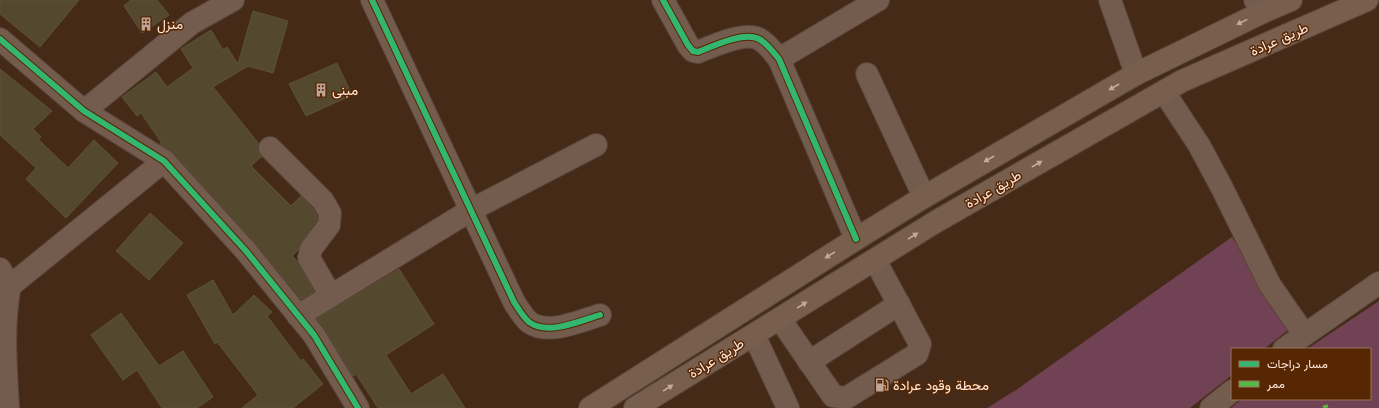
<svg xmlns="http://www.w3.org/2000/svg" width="1379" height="408" viewBox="0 0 1379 408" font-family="Jost,Vazirmatn,sans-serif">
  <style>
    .green { fill: #714254 }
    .building { fill: #54482f; stroke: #5d523a }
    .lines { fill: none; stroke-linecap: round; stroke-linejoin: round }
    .minor-casing { stroke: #574438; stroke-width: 24 }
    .major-casing { stroke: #574438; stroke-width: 24 }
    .minor { stroke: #735b4d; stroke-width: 22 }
    .major { stroke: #785e4d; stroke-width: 22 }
    .quiet { stroke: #58b947; stroke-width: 5; stroke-dasharray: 10 5; stroke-linecap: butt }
    .cycleway-casing { stroke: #572704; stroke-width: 8 }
    .cycleway { stroke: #33b770; stroke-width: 6 }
    .oneway { fill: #c2a99b }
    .labels { text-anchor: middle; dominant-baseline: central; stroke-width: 3; stroke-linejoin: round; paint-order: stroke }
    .poi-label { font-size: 14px; fill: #ffe7db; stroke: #572704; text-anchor: start }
    .street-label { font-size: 14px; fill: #ffe7db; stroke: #572704 }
  </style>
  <rect width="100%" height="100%" fill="#442a17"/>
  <g class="green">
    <path d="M 1232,237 L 1292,327 L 1264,349 L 1232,349 L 1232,375 L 1190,408 L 987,408 L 1016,390 Z"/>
    <path d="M 1379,301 L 1379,408 L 1231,408 L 1242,399 L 1370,399 L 1370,349 L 1307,349 Z"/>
  </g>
  <g class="building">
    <path d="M 0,0 L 79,0 L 40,47 L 0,14 Z"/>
    <path d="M 131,0 L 157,0 L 169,15 L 142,33 L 124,6 Z"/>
    <path d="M 253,11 L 288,21 L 273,73 L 248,66 L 213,87 L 259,144 L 258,151 L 261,157 L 251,166 L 291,206 L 301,196 L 313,209 L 317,216 L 317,220 L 301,242 L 298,250 L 292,256 L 298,262 L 314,292 L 301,299 L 255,243 L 173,153 L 160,144 L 161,142 L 141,113 L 137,116 L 122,97 L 156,72 L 167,87 L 193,68 L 181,49 L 211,30 L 223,50 L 227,47 L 238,64 Z"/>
    <path d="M 337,63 L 352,95 L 306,116 L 289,84 Z"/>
    <path d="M 0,69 L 52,111 L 33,129 L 41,137 L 38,139 L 68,168 L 94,140 L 118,163 L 66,218 L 26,179 L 36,168 L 0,135 Z"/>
    <path d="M 150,213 L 183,243 L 149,280 L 116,251 Z"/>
    <path d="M 399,269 L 434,324 L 386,355 L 411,394 L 443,374 L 465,408 L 378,408 L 356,374 L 353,376 L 325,329 L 317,319 Z"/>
    <path d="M 213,280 L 233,315 L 254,295 L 272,312 L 267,316 L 301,361 L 303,359 L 323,384 L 293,408 L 242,408 L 258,395 L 217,342 L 215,344 L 187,295 Z"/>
    <path d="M 121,313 L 159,366 L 183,351 L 213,397 L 197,408 L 162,408 L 137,370 L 123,380 L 91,335 Z"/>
  </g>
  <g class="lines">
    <g class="minor-casing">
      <g id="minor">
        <path d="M 372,0 L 514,302 C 518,308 523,317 529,322 C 547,336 580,321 600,315"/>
        <path d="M 663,0 L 688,45 L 693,51 L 698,52 C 713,46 744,31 759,39 C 767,43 773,52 779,59 L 856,239"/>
        <path d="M 1110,0 L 1136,74"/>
        <path d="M 1255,0 L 1263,12"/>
        <path d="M 0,39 L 84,111 L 164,161 L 246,251 L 314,335 L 358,408"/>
        <path d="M 779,59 L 878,0"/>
        <path d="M 867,74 L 924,197"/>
        <path d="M 1164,92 L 1199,145 L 1222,188 L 1270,285 L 1304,334"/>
        <path d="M 84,111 L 192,23 L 233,0"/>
        <path d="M 270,148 L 323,201 L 330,213 L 329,225 L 311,249 L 309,258 L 331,296"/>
        <path d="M 0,269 L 10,286 L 0,288"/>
        <path d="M 298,316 L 471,210 L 596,145"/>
        <path d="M 780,319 L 833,396 L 846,398 L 917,354 L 920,344 L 875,260"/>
        <path d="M 754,335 L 788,408"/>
        <path d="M 1284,349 L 1379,283"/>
        <path d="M 809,362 L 899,304"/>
        <path d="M 8,408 C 6,367 2,326 10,286 L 164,161"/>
        <path d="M 1211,408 L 1232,391"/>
      </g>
    </g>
    <g class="major-casing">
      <g id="major">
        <path d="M 590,408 L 856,239 L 924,197 L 1136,74 L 1263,12 L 1291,0"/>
        <path d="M 635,408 L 937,221 L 1182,81 L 1367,0"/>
      </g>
    </g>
    <use href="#minor" class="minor"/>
    <use href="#major" class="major"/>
    <path class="quiet" d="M 1325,405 L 1326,408"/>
    <g class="cycleway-casing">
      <g id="cycleway">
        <path d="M 372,0 L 514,302 C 518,308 523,317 529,322 C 547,336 580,321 600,315"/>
        <path d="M 663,0 L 688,45 L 693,51 L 698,52 C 713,46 744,31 759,39 C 767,43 773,52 779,59 L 856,239"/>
        <path d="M 0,39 L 84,111 L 164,161 L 246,251 L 314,335 L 358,408"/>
      </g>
    </g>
    <use href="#cycleway" class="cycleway"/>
  </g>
  <defs><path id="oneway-solid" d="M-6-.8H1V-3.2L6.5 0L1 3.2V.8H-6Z"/></defs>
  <g class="oneway">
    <use href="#oneway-solid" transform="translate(1242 22) rotate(154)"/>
    <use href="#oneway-solid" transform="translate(1114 87) rotate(150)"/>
    <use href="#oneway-solid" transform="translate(989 159) rotate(150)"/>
    <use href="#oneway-solid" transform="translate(1037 164) rotate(-30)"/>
    <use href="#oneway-solid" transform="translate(913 236) rotate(-32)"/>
    <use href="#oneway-solid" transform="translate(830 255) rotate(148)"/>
    <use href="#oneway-solid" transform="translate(802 305) rotate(-32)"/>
    <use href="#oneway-solid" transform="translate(668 388) rotate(-32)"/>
  </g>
  <defs>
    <g id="building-bare" transform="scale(1.08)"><path d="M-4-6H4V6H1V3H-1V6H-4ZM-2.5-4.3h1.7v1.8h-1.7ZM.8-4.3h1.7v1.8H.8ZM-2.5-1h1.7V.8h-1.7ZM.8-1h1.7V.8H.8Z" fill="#bea596" stroke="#572704" stroke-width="2.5" paint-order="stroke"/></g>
    <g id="fuel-bare" transform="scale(1.08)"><path d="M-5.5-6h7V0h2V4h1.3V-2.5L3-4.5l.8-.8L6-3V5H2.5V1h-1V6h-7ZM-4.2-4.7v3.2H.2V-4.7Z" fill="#bea596" stroke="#572704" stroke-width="2.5" paint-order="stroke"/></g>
  </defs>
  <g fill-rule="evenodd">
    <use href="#building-bare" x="146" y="24"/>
    <use href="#building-bare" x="321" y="90"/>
    <use href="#fuel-bare" x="882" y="385"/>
  </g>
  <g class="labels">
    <g class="poi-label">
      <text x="157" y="24">منزل</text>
      <text x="332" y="90">مبنى</text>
      <text x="893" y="385">محطة وقود عرادة</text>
    </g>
    <g class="street-label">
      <text transform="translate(1279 39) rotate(-24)">طريق عرادة</text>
      <text transform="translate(993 189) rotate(-30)">طريق عرادة</text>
      <text transform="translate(716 358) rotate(-32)">طريق عرادة</text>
    </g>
  </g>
  <rect x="1231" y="348" width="140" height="52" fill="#572704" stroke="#9a745a"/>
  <rect x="1239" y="361" width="20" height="6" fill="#33b770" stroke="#9a745a"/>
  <text x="1267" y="368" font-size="12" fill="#ffe7db">مسار دراجات</text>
  <rect x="1239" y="381" width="20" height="6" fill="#58b947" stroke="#9a745a"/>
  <text x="1267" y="388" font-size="12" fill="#ffe7db">ممر</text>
</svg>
